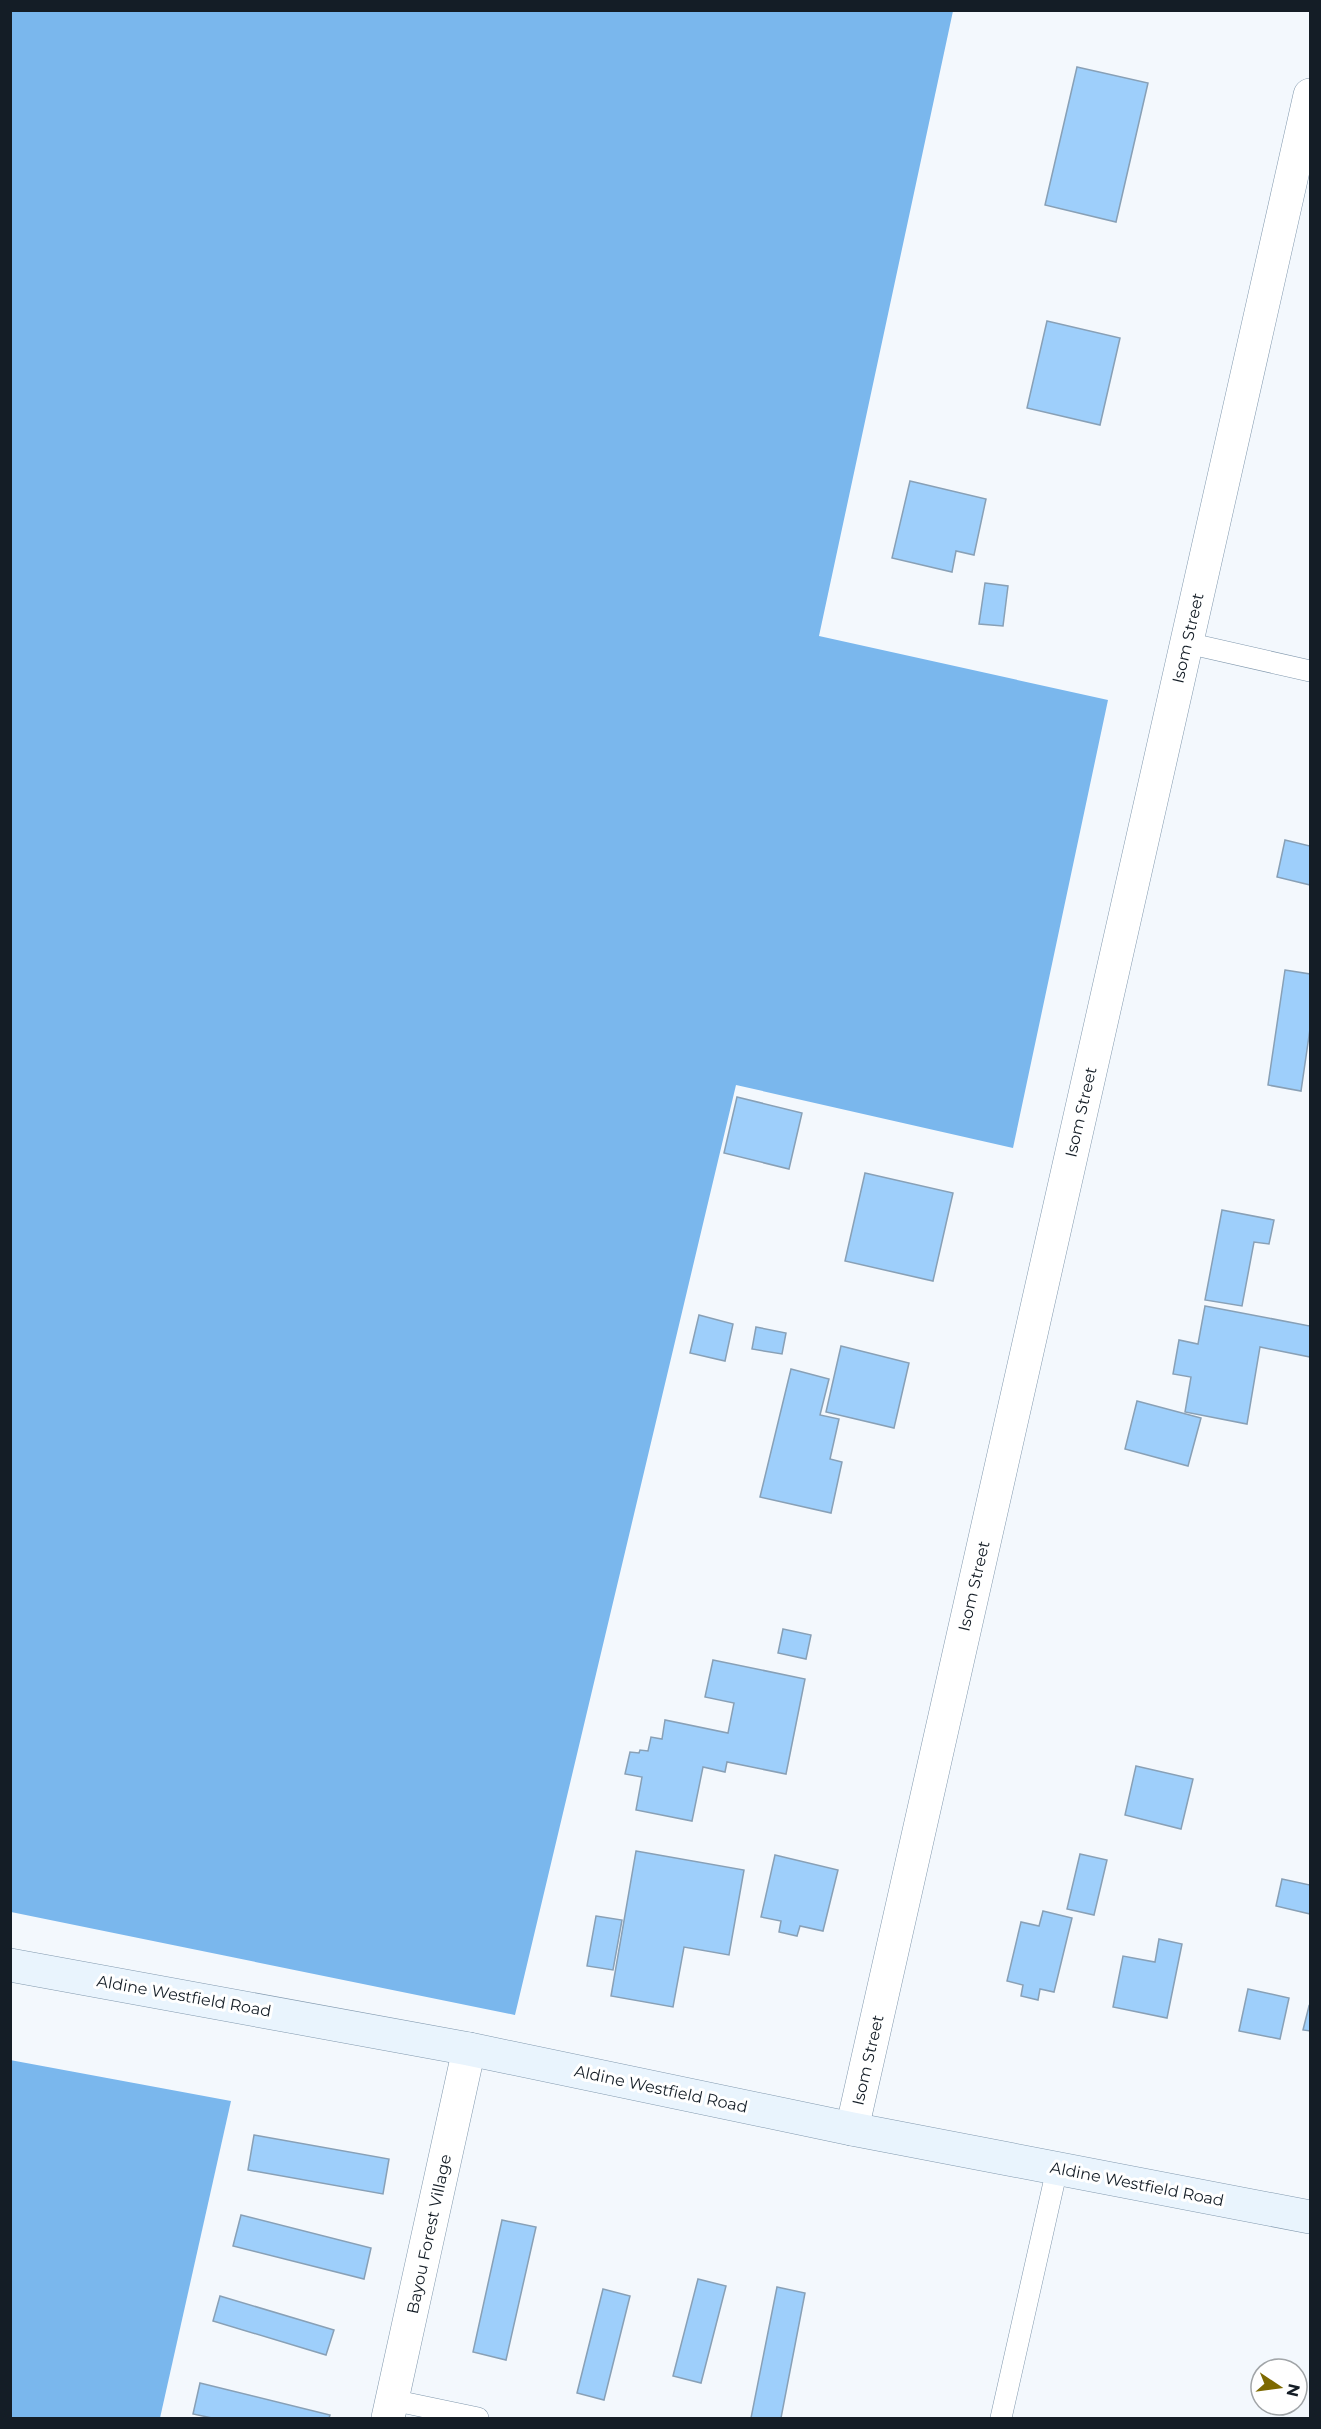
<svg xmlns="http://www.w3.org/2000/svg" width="1321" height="2429" viewBox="0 0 1321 2429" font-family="Montserrat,sans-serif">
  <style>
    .forest { fill: #7ab7ed }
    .building { fill: #9ecffb; stroke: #88a0b6; stroke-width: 1.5 }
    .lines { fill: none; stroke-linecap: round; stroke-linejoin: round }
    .lane-casing { stroke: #8299ae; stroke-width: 22 }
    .street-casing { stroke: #8299ae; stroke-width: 34 }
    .secondary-casing { stroke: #8299ae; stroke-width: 34 }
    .lane { stroke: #fff; stroke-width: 21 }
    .street { stroke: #fff; stroke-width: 33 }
    .secondary { stroke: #e9f4fd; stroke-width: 33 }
    .labels { text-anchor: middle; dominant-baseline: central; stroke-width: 6; stroke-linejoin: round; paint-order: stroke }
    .street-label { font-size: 16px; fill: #141d26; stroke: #fff }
  </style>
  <rect width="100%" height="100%" fill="#f3f8fd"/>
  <g class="forest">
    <path d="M 10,11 L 953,11 L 819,636 L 1108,700 L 1013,1148 L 736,1085 L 515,2015 L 11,1912 Z"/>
    <path d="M 10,2060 L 231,2101 L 160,2418 L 11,2418 Z"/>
  </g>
  <g class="building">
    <path d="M 1077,67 L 1148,83 L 1116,222 L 1045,205 Z"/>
    <path d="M 1047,321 L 1120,338 L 1100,425 L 1027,408 Z"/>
    <path d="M 910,481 L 986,499 L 974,555 L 956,551 L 952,572 L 892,558 Z"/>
    <path d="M 985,583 L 1008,586 L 1003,626 L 979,624 Z"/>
    <path d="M 1285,840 L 1310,846 L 1310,885 L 1277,877 Z"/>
    <path d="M 1285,970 L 1310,974 L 1310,1029 L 1301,1091 L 1268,1085 Z"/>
    <path d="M 737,1097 L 802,1113 L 789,1169 L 724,1153 Z"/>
    <path d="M 865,1173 L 953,1193 L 933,1281 L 845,1261 Z"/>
    <path d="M 1222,1210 L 1274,1220 L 1269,1244 L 1254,1242 L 1242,1306 L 1205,1300 Z"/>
    <path d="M 1205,1306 L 1310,1326 L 1310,1357 L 1260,1347 L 1247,1424 L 1185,1412 L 1191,1377 L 1173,1374 L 1179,1340 L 1198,1344 Z"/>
    <path d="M 699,1315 L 733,1324 L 725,1361 L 690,1353 Z"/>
    <path d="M 756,1327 L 786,1333 L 782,1354 L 752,1349 Z"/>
    <path d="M 841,1346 L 909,1363 L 894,1428 L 826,1412 Z"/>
    <path d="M 791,1369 L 829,1379 L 820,1415 L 839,1419 L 830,1459 L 842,1462 L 831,1513 L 760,1497 Z"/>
    <path d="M 1137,1401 L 1201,1418 L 1188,1466 L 1125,1449 Z"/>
    <path d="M 783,1629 L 811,1635 L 806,1659 L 778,1653 Z"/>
    <path d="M 713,1660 L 805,1679 L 786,1774 L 727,1762 L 725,1772 L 703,1767 L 692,1821 L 636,1810 L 642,1777 L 625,1774 L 630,1752 L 639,1753 L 640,1750 L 648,1751 L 651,1737 L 662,1739 L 665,1720 L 728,1733 L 734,1703 L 705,1697 Z"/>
    <path d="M 1136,1766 L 1193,1779 L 1181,1829 L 1125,1815 Z"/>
    <path d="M 636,1851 L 744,1870 L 729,1955 L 684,1947 L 673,2007 L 611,1996 Z"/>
    <path d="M 1080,1854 L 1107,1860 L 1094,1915 L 1067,1909 Z"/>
    <path d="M 775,1855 L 838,1870 L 823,1931 L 800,1926 L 797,1936 L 779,1932 L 781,1921 L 761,1917 Z"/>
    <path d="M 1282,1879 L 1310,1885 L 1310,1914 L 1276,1906 Z"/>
    <path d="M 1043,1911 L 1072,1918 L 1054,1992 L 1040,1989 L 1038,2000 L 1021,1996 L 1023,1985 L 1007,1981 L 1021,1922 L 1039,1926 Z"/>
    <path d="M 596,1916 L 622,1920 L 613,1970 L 587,1966 Z"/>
    <path d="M 1159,1939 L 1182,1944 L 1167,2018 L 1113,2007 L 1123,1956 L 1155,1962 Z"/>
    <path d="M 1248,1989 L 1289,1998 L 1280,2039 L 1239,2031 Z"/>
    <path d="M 1309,2006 L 1310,2007 L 1310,2031 L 1303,2030 Z"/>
    <path d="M 254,2135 L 389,2159 L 383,2194 L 248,2170 Z"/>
    <path d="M 241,2215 L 371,2248 L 364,2279 L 233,2246 Z"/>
    <path d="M 502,2220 L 536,2227 L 506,2360 L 473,2352 Z"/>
    <path d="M 698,2279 L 726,2286 L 701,2383 L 673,2376 Z"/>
    <path d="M 777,2287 L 805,2293 L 781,2418 L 751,2418 Z"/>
    <path d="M 603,2289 L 630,2296 L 604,2400 L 577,2393 Z"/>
    <path d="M 220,2296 L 334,2330 L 326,2355 L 213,2321 Z"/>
    <path d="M 200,2383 L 330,2415 L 329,2418 L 212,2418 L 193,2414 Z"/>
  </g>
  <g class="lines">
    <g class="lane-casing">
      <g id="lane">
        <path d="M 1187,643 L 1310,671"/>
        <path d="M 392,2400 L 478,2418"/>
        <path d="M 1001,2418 L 1057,2169"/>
      </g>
    </g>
    <g class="street-casing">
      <g id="street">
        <path d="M 852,2129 L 1310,95"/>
        <path d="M 388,2418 L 469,2049"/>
      </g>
    </g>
    <g class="secondary-casing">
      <path id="secondary" d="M 10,1965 L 469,2049 L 852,2129 L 1310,2217"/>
    </g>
    <use href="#lane" class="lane"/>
    <use href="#street" class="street"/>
    <use href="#secondary" class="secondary"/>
  </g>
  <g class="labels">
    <g class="street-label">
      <text transform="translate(1188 638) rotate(-77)">Isom Street</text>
      <text transform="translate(1081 1112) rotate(-77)">Isom Street</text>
      <text transform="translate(974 1586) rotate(-77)">Isom Street</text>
      <text transform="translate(184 1996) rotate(10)">Aldine Westfield Road</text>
      <text transform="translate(868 2060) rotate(-77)">Isom Street</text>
      <text transform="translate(661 2089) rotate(12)">Aldine Westfield Road</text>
      <text transform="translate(1137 2184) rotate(11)">Aldine Westfield Road</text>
      <text transform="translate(429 2234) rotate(-78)">Bayou Forest Village</text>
    </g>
  </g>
  <rect width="1321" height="2429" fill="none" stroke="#141d26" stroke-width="24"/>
  <g transform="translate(1279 2387) rotate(103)"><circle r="28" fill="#ffffff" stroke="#a1a5a8" stroke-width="1.5"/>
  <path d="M0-4.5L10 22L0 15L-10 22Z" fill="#7e6a02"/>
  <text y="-9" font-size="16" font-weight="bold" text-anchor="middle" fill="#141d26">N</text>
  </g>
</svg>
